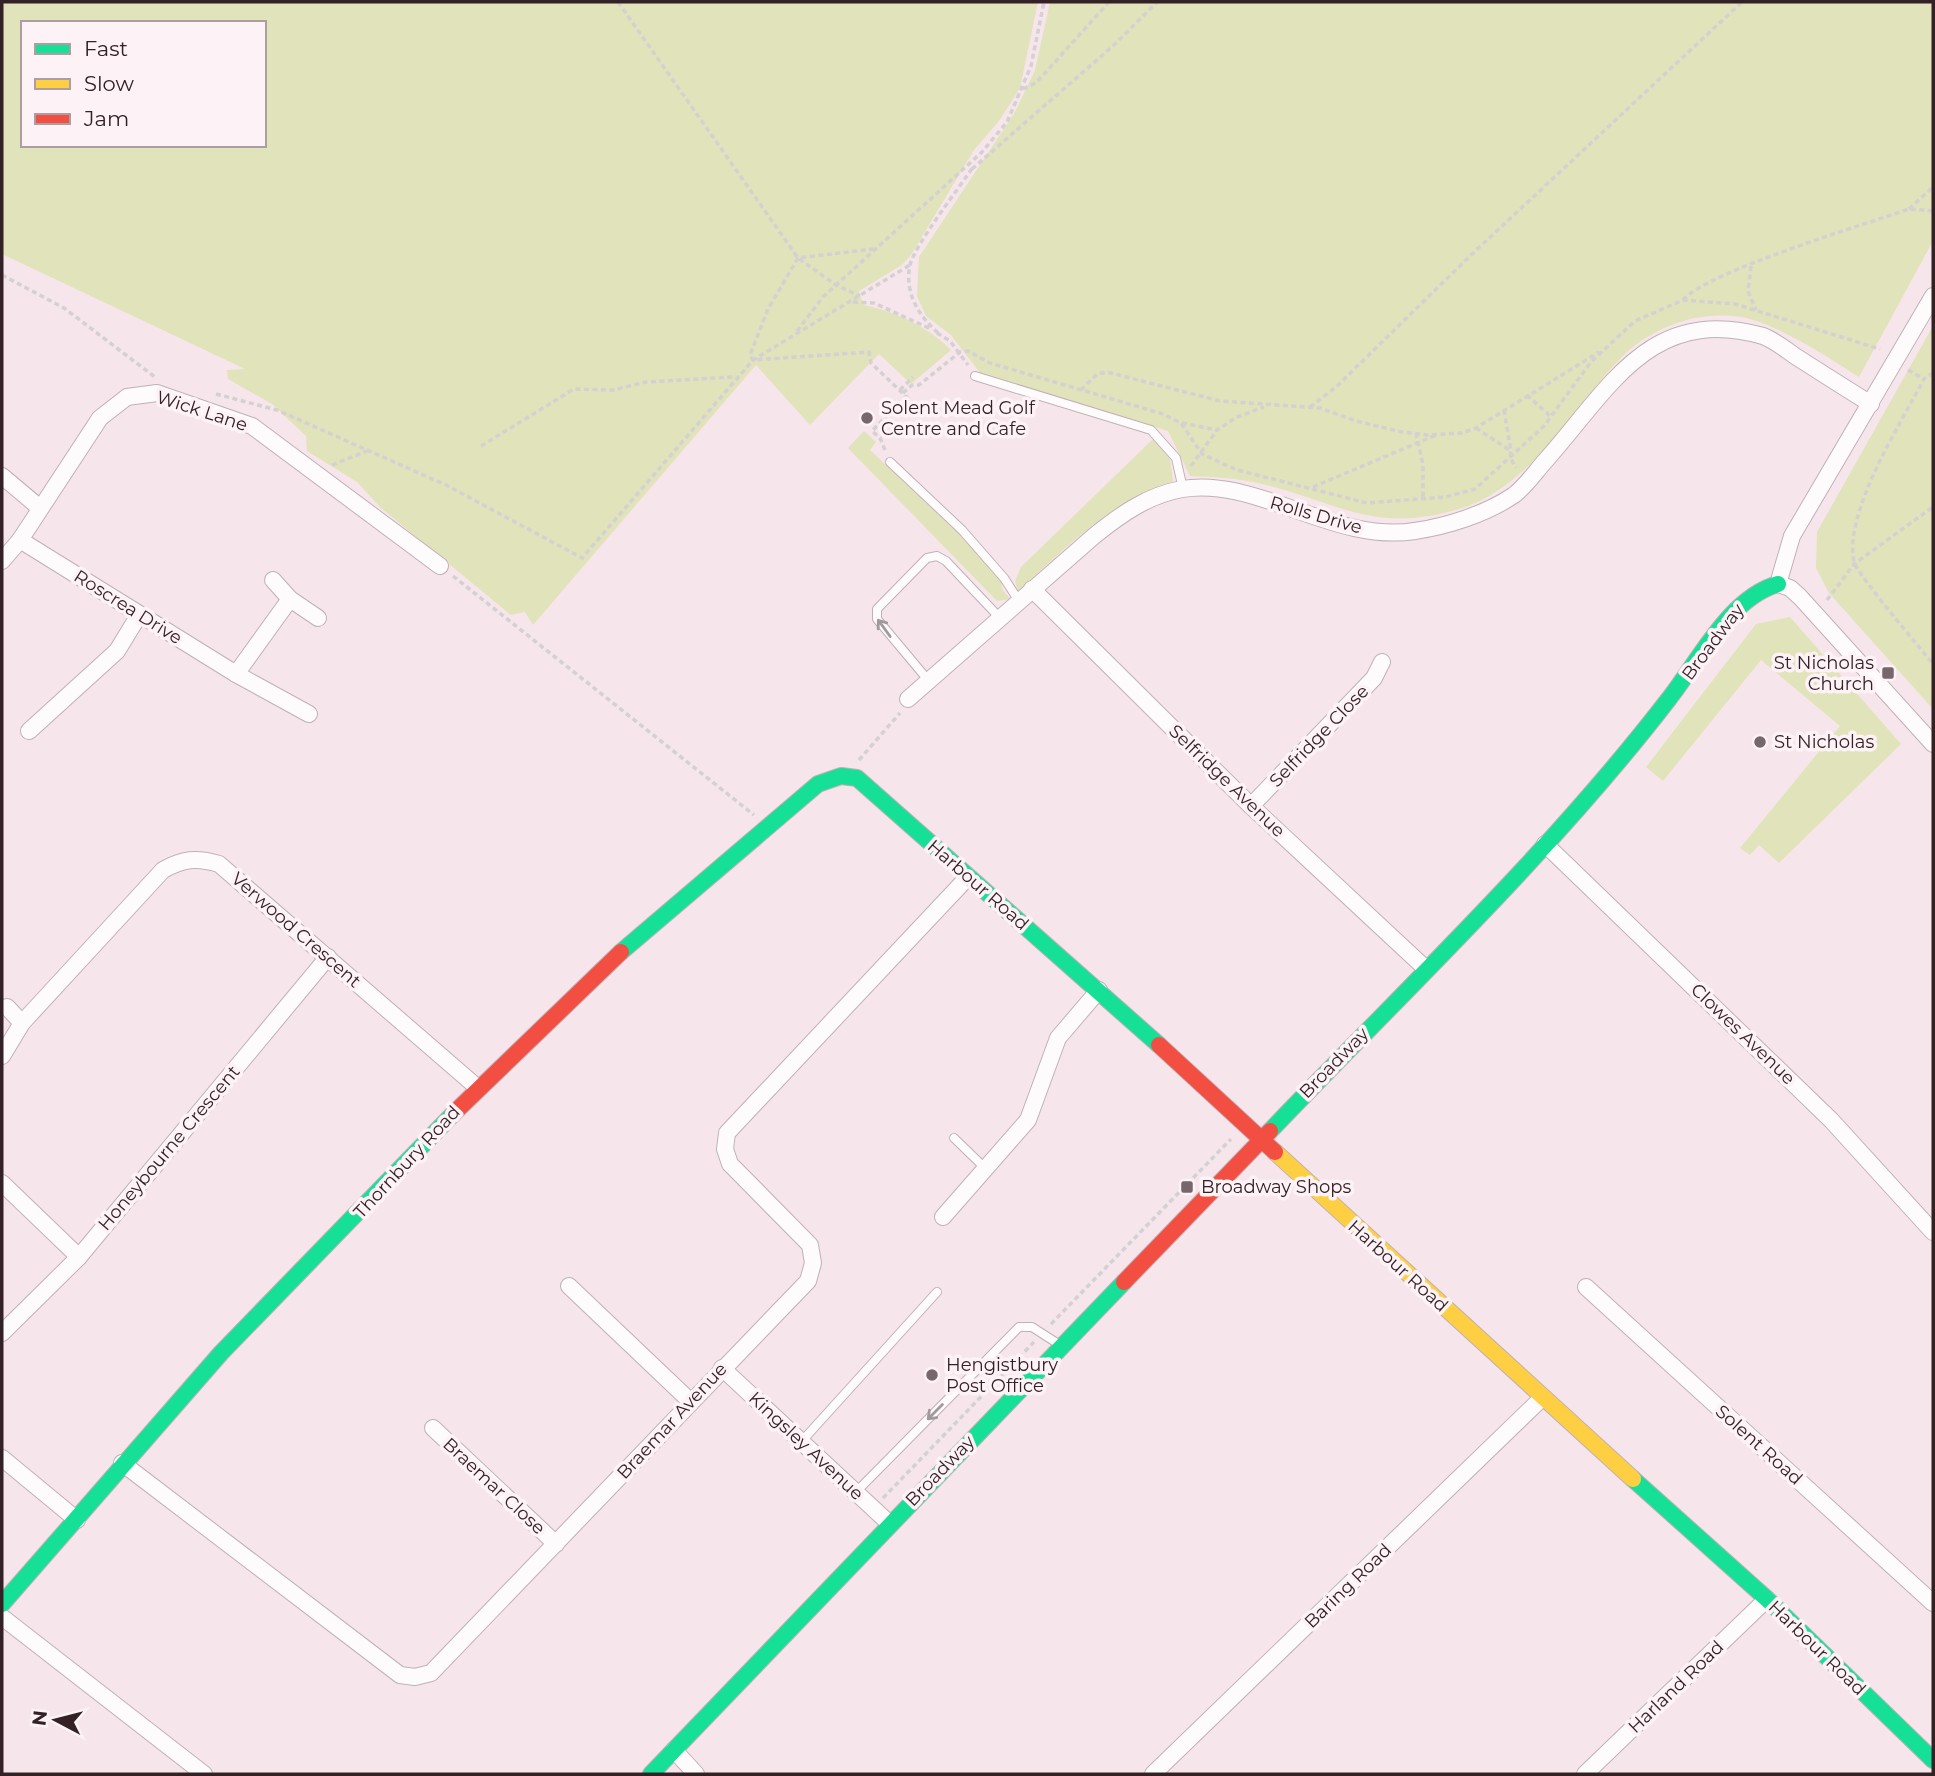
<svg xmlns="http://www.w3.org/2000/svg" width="1935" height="1776" viewBox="0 0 1935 1776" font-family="Montserrat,sans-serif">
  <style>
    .green { fill: #e1e3ba; fill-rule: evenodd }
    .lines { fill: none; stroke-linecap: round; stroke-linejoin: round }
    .lane-casing { stroke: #c0b1b6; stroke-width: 10 }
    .street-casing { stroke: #c0b1b6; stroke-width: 18 }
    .fast-casing { stroke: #c0b1b6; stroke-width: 18 }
    .slow-casing { stroke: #c0b1b6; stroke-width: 18 }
    .jam-casing { stroke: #c0b1b6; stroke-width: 18 }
    .path { stroke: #d5d0d2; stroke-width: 3.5; stroke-dasharray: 5 3.5; stroke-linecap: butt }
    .lane { stroke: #fefbfc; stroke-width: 8 }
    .street { stroke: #fefbfc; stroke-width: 16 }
    .fast { stroke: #16e098; stroke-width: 16 }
    .slow { stroke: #ffcf43; stroke-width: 16 }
    .jam { stroke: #f24e42; stroke-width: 16 }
    .oneway { stroke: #a3999c }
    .poi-dot { fill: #77666b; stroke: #fdf2f5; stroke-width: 2.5 }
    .labels { text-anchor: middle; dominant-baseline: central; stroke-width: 7; stroke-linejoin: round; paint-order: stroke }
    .poi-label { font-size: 18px; fill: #332126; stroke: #fdf2f5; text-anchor: start }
    .street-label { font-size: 18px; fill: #332126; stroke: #fdf2f5 }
  </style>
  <rect width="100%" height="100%" fill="#f6e6eb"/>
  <g class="green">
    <path d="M 2,2 L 1038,2 L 1020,88 L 999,121 L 974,150 L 911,255 L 902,265 L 859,291 L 863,305 C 895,311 928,327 951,350 L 911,384 L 879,354 L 810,425 L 756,365 L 533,625 L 525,612 L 511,615 L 381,508 L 357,482 L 307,451 L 306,436 L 272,404 L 228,379 L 227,370 L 245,369 L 2,254 ZM 23,23 L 264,23 L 264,145 L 23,145 Z"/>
    <path d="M 1050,2 L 1933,2 L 1933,241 L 1859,377 C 1829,358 1796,336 1762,323 C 1714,304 1654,323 1620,359 C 1598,382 1579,408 1559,433 C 1533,464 1500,497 1459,509 C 1371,535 1338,501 1258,483 C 1235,478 1213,477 1190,476 L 1168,431 L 980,373 L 951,335 L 926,316 L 917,296 L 919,257 L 1015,112 L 1035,70 Z"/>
    <path d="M 1933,326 L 1933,709 L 1829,593 L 1816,568 L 1817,532 Z"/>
    <path d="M 864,431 L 876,442 L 870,450 L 961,536 L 1001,580 L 1002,589 L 1010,599 L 997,601 L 848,448 Z"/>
    <path d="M 1153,439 L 1170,459 L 1173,481 C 1111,500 1066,548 1018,591 L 1015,581 L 1021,567 Z"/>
    <path d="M 1790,617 L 1901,744 L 1779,863 L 1759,845 L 1750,855 L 1740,848 L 1840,726 L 1761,660 L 1663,781 L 1646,767 L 1756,624 Z"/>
  </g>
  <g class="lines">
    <g class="lane-casing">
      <g id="lane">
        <path d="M 975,376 L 1151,430 L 1176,458 L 1183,489"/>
        <path d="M 890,462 L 962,530 L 1004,578 L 1019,601"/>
        <path d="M 928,680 L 877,619 L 877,609 L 927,558 L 937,556 L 946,561 L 999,617"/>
        <path d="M 954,1138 L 986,1169"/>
        <path d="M 802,1441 L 937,1292"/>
        <path d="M 856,1492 L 1019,1327 L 1032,1327 L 1060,1345"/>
      </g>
    </g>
    <g class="street-casing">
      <g id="street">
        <path d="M 1933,296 L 1792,536 L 1778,584 L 1790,588 L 1800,597 L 1933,744"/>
        <path d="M 2,476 L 40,508"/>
        <path d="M 20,540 L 236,674 L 309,714"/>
        <path d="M 2,561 L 20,540 L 100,418 L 127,397 L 157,393 L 252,426 L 440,566"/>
        <path d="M 273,580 L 290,599 L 318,618"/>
        <path d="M 1032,589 L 1251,806 L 1425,968"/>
        <path d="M 236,674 L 290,599"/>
        <path d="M 908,699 L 1094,536 C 1120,515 1148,495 1182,489 C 1256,476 1334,544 1415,531 C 1448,526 1486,514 1514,495 C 1526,486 1536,471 1546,460 C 1610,388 1651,304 1763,336 C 1774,340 1785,349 1795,356 C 1820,372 1845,388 1871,404"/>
        <path d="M 29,731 L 117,651 L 139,615"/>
        <path d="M 1251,806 L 1374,678 L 1382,662"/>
        <path d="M 1545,844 L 1831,1120 L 1933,1232"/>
        <path d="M 7,1007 L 22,1023"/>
        <path d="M 2,1056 L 22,1023 L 163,870 C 183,859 196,857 219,864 L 478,1088"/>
        <path d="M 2,1183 L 79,1257"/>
        <path d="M 943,1217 L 1028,1120 L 1058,1038 L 1099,990"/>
        <path d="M 569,1286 L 691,1402"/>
        <path d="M 1586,1287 L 1933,1603"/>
        <path d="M 2,1333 L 79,1257 L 328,957"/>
        <path d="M 722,1368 L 890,1524"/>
        <path d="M 433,1428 L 556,1544"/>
        <path d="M 2,1458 L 77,1520"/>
        <path d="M 122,1463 L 400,1675 L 415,1677 L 431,1673 L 808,1281 L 813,1263 L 810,1245 L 730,1164 L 725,1149 L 727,1133 L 968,877"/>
        <path d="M 2,1617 L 204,1774"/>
        <path d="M 674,1750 L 696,1774"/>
        <path d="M 1153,1774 L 1542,1398"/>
        <path d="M 1585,1774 L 1767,1599"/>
      </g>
    </g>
    <g class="fast-casing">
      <g id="fast">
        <path d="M 621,952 L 818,784 L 841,776 L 857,778 L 1159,1045"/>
        <path d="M 1270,1131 C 1403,992 1550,853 1668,700 C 1699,661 1729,598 1778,584"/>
        <path d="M 1633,1479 L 1767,1599 L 1933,1760"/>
        <path d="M 2,1604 L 221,1353 L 453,1114"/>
        <path d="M 651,1774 L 1124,1282"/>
      </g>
    </g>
    <g class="slow-casing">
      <path id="slow" d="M 1275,1152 L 1633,1479"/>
    </g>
    <g class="jam-casing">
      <g id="jam">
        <path d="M 1159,1045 L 1275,1152"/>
        <path d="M 453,1114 L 621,952"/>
        <path d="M 1124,1282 L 1270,1131"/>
      </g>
    </g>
    <g class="path">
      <path d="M 618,2 L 798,258 L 836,285 L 860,296"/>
      <path d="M 1023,89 L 1036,83 L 1109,2"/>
      <path d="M 972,169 L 1113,46 L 1157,2"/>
      <path d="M 1909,209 L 1933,187"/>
      <path d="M 874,249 L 798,258 L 768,309 L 750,355 L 753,360 L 869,352 L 871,363 L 913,403"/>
      <path d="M 1751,266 L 1748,291 L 1756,310"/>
      <path d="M 2,275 L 64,308 L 155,377"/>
      <path d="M 1683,300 C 1708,271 1864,225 1909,209 L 1933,211"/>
      <path d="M 853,302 L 874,303 L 931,329"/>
      <path d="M 797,331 L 823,297 L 982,152 L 1007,122 L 1031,66 L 1044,2"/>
      <path d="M 937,333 L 950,341 L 968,365"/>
      <path d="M 938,333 C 919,316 904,293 910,265 C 915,245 959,188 973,167"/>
      <path d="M 1908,370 L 1924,379"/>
      <path d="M 1933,373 L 1924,379 C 1901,423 1843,513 1854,562 C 1857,574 1921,649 1933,664"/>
      <path d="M 900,390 L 913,377"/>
      <path d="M 1081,390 L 1097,374 L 1107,372 L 1220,401 L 1320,408 L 1356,421 L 1402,432 L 1428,435 L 1462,433 L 1476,428 L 1599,352"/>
      <path d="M 903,393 L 912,385 L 919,385 L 960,352 L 968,351 L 990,363 L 1163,414 L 1181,423 L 1202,454 L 1237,470 L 1367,503 L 1445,497 L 1475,489 L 1544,426 L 1591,362 L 1635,321 L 1683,300 L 1735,304 L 1880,349"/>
      <path d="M 216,394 L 277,410 L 446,485 L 582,558 L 753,360 L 910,265"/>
      <path d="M 1527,395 L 1551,417"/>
      <path d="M 1310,407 L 1336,387 L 1471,255 L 1742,2"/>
      <path d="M 1504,410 L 1511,451"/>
      <path d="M 1182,423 L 1217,430"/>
      <path d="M 1476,428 L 1511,451 L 1510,457 L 1516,468"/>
      <path d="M 1416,433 L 1423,465 L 1423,499"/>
      <path d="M 481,446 L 574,389 L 613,390 L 646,382 L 734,377"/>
      <path d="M 885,450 L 880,438 L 872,431 L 906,396"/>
      <path d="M 332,465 L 367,451"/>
      <path d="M 1191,466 L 1217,430 L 1237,417 L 1264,407"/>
      <path d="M 1313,487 L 1436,435"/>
      <path d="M 453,576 L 754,815"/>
      <path d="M 1827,600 L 1854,564 L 1933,507"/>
      <path d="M 859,760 L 900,713"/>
      <path d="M 1051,1324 L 1231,1139"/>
      <path d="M 883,1498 L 1034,1342"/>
    </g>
    <use href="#lane" class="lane"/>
    <use href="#street" class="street"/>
    <use href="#fast" class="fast"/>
    <use href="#slow" class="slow"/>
    <use href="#jam" class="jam"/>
  </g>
  <defs><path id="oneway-shaft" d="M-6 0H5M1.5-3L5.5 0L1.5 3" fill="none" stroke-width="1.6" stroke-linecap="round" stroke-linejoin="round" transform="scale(1.75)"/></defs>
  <g class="oneway">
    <use href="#oneway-shaft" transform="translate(884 628) rotate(-126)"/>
    <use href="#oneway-shaft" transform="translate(935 1412) rotate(135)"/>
  </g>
  <g class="poi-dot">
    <circle cx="867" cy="418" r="7"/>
    <rect x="1881" y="666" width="14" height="14" rx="3.5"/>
    <circle cx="1760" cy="742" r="7"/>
    <rect x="1180" y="1180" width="14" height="14" rx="3.5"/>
    <circle cx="932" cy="1375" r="7"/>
  </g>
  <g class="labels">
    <g class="poi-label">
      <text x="881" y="408">Solent Mead Golf<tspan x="881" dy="21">Centre and Cafe</tspan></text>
      <text x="1874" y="663" text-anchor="end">St Nicholas<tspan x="1874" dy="21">Church</tspan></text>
      <text x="1774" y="742">St Nicholas</text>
      <text x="1201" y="1187">Broadway Shops</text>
      <text x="946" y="1365">Hengistbury<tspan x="946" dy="21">Post Office</tspan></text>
    </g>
    <g class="street-label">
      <text transform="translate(202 411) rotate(18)">Wick Lane</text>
      <text transform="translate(1316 515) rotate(16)">Rolls Drive</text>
      <text transform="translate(128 607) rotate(32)">Roscrea Drive</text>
      <text transform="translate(1713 642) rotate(-53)">Broadway</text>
      <text transform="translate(1319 736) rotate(-46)">Selfridge Close</text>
      <text transform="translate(1227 781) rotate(44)">Selfridge Avenue</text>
      <text transform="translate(978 885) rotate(41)">Harbour Road</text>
      <text transform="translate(296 930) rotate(41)">Verwood Crescent</text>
      <text transform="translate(1743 1034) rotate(44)">Clowes Avenue</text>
      <text transform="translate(1334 1063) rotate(-46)">Broadway</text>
      <text transform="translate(169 1148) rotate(-50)">Honeybourne Crescent</text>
      <text transform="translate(407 1162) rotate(-47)">Thornbury Road</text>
      <text transform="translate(1398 1266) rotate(42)">Harbour Road</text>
      <text transform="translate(672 1421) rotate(-47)">Braemar Avenue</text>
      <text transform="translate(1759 1445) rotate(42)">Solent Road</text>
      <text transform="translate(806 1446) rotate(43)">Kingsley Avenue</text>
      <text transform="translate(940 1471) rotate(-46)">Broadway</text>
      <text transform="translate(494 1486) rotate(43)">Braemar Close</text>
      <text transform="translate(1348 1586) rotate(-44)">Baring Road</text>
      <text transform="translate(1817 1648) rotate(44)">Harbour Road</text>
      <text transform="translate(1676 1687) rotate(-44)">Harland Road</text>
    </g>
  </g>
  <rect width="1935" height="1776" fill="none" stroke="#332126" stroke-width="7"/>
  <rect x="21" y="21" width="245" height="126" fill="#fdf2f5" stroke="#ac9ea2" stroke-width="2"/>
  <rect x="35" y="44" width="35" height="10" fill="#16e098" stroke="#ac9ea2" stroke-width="2"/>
  <text x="84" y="56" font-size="21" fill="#332126">Fast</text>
  <rect x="35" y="79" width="35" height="10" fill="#ffcf43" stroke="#ac9ea2" stroke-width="2"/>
  <text x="84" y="91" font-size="21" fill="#332126">Slow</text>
  <rect x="35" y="114" width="35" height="10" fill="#f24e42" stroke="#ac9ea2" stroke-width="2"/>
  <text x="84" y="126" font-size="21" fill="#332126">Jam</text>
  <g transform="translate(56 1720) rotate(277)" stroke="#fdf2f5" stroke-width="5" paint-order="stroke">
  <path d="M0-5L12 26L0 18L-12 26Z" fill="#332126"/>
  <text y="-10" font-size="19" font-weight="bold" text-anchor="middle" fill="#332126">N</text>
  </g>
</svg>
